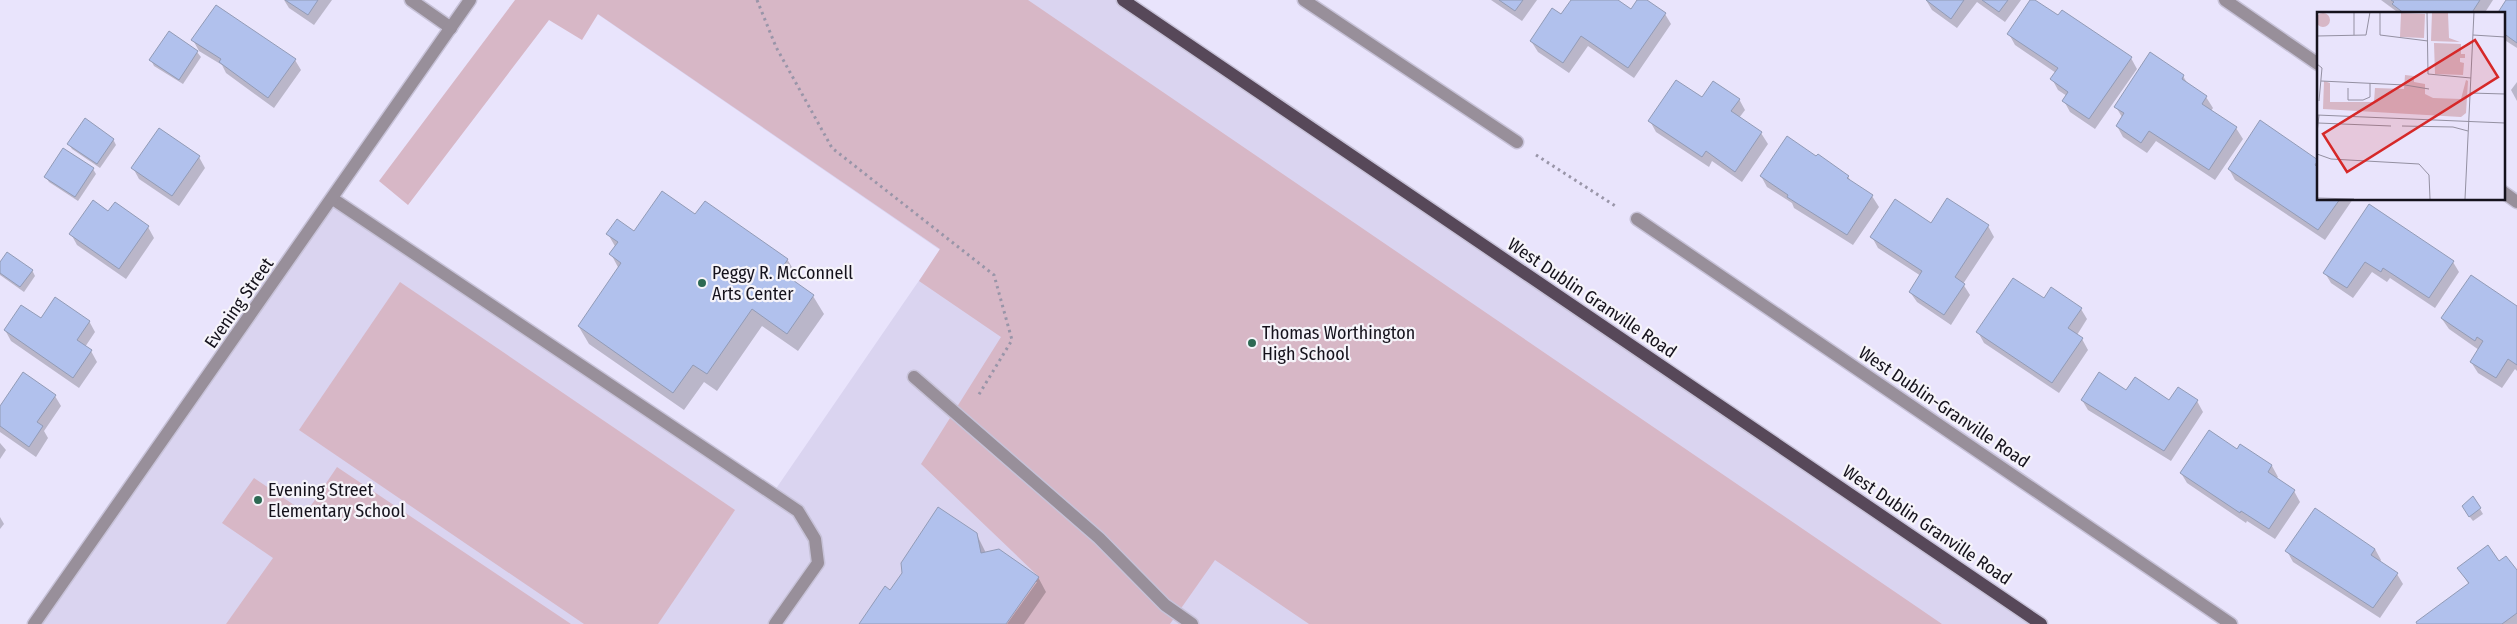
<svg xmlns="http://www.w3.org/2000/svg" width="2517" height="624" viewBox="0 0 2517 624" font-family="'Fira Sans Condensed',sans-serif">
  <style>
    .built { fill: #dad4f0 }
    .green { fill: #d7b7c6 }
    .shadow { fill: #0003 }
    .building { fill: #b1c1ed; stroke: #929bb6 }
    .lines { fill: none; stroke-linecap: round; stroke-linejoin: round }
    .lane-casing { stroke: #c7c2d8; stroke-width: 15 }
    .street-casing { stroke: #c7c2d8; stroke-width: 15 }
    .primary-casing { stroke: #c7c2d8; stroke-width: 15 }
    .path { stroke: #9995a8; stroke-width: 3; stroke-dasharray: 2.5 4; stroke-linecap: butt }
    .lane { stroke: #988f9a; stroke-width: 12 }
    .street { stroke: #988f9a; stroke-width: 12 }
    .primary { stroke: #574859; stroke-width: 12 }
    .poi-dot { fill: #2d6953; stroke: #f6f4fa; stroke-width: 2 }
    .labels { text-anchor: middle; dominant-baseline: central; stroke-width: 4.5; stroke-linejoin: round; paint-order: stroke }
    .poi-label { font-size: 18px; fill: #15121c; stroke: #f6f4fa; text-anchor: start }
    .street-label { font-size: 18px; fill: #15121c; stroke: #f6f4fa }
    .inset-road { fill: none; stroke: #9490a2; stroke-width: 1 }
    .view { fill: #d62828; fill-opacity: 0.15; stroke: #d62828; stroke-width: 2.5 }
    .inset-edge { fill: none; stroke: #15121c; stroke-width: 2.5 }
  </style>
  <rect width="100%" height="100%" fill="#e9e4fc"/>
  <path class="built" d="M 577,0 L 1123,0 L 2041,624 L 36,624 L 333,199 L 773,493 L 940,250 Z"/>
  <g class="green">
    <path d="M 515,0 L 1028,0 L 1942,624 L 1309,624 L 1215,560 L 1170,624 L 1006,624 L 1038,576 L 921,464 L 1001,337 L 919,281 L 940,249 L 598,14 L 582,40 L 549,20 L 408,205 L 379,181 Z"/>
    <path d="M 400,282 L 735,510 L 658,624 L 584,624 L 299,430 Z"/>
    <path d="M 337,467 L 571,624 L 226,624 L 273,558 L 222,523 L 254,478 L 306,513 Z"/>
  </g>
  <g class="shadow">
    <path d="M 284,0 L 332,0 L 314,25 L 289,8 Z"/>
    <path d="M 1491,0 L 1537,0 L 1522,21 Z"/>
    <path d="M 1572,0 L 1615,0 L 1631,11 L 1639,0 L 1645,0 L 1665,14 L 1671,24 L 1634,78 L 1588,46 L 1569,73 L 1538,52 L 1531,41 L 1562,16 Z"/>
    <path d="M 1926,0 L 2021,0 L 2005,22 L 1977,2 L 1957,28 L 1932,10 Z"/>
    <path d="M 2032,0 L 2131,58 L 2137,69 L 2095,129 L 2070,112 L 2064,101 L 2067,96 L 2058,90 L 2052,79 L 2056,73 L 2015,45 L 2009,34 Z"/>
    <path d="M 2381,0 L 2493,0 L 2484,14 L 2400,14 Z"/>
    <path d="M 2508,0 L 2517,0 L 2517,48 L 2503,39 L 2503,14 Z"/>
    <path d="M 193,40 L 295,60 L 301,70 L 274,108 L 226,73 L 222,65 L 199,51 Z"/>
    <path d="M 197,52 L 201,57 L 183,84 L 154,66 L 151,60 Z"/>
    <path d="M 2183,76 L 2189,86 L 2206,97 L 2213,108 L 2211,111 L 2236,128 L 2243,139 L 2215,180 L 2156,141 L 2147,153 L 2123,137 L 2117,126 L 2122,117 L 2116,107 Z"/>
    <path d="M 2517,82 L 2517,101 L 2511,90 Z"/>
    <path d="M 1702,99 L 1739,99 L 1745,110 L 1739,118 L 1761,133 L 1768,144 L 1742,182 L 1712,161 L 1709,167 L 1656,132 L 1650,121 Z"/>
    <path d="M 2261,122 L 2318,161 L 2318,199 L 2353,199 L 2325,240 L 2235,180 L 2229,169 Z"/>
    <path d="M 113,139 L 116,145 L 100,168 L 72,149 L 69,144 Z"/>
    <path d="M 199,157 L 205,168 L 179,206 L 139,179 L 133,168 Z"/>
    <path d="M 1817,158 L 1848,176 L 1851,182 L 1872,196 L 1879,207 L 1853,245 L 1794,208 L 1792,203 L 1767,187 L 1761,176 Z"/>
    <path d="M 93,169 L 96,174 L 78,201 L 49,182 L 46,177 Z"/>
    <path d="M 2369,206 L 2453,262 L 2459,272 L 2435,308 L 2390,278 L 2387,282 L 2372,272 L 2353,298 L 2331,283 L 2325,273 Z"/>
    <path d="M 108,213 L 148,227 L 154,238 L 126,279 L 77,245 L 71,234 Z"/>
    <path d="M 696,215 L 787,259 L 798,277 L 794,283 L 813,296 L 824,314 L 798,351 L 762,326 L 717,391 L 704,382 L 684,410 L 589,344 L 579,327 L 619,269 L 611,254 L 616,248 L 608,234 L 634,233 Z"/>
    <path d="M 1931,225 L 1988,226 L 1994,237 L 1963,284 L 1970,295 L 1951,325 L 1917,302 L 1910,292 L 1921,276 L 1878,248 L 1872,237 Z"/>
    <path d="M 0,264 L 32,270 L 35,276 L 24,292 L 0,275 Z"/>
    <path d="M 2044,300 L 2081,309 L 2087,319 L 2077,335 L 2082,339 L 2088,350 L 2059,393 L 1984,343 L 1978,332 Z"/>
    <path d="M 2517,307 L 2517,371 L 2515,369 L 2502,388 L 2478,373 L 2471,362 L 2479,350 L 2449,329 L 2442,319 Z"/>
    <path d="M 41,320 L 89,321 L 95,332 L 85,347 L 91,351 L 97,362 L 79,388 L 11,341 L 5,330 Z"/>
    <path d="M 2127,392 L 2169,402 L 2197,401 L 2203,412 L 2171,461 L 2088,410 L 2082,400 Z"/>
    <path d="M 55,396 L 61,406 L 44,431 L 48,438 L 36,457 L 0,432 L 0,408 Z"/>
    <path d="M 0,443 L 6,450 L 0,459 Z"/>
    <path d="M 2241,446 L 2272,466 L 2278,477 L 2276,479 L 2294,491 L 2300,502 L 2275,539 L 2247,521 L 2246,523 L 2187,483 L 2181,473 L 2237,450 Z"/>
    <path d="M 2480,509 L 2483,514 L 2473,521 L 2466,512 Z"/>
    <path d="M 0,517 L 4,524 L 0,529 Z"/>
    <path d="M 976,533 L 986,553 L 1038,577 L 1046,592 L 1024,624 L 1007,624 L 1037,582 L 1034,582 L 1004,624 L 860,624 L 890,592 Z"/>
    <path d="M 2375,549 L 2381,560 L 2380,562 L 2397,574 L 2403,584 L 2380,618 L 2293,562 L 2287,551 Z"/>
    <path d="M 2499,563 L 2517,572 L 2517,624 L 2418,624 L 2469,585 L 2459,568 Z"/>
  </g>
  <g class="building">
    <path d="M 285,0 L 318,0 L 308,15 Z"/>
    <path d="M 1499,0 L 1523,0 L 1515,11 Z"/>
    <path d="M 1571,0 L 1618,0 L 1631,9 L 1637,0 L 1647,0 L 1666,13 L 1628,68 L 1581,36 L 1563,63 L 1530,41 L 1552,8 L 1561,14 Z"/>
    <path d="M 1926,0 L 1964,0 L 1951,19 Z"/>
    <path d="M 1982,0 L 2008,0 L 1999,12 Z"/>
    <path d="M 2030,0 L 2035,0 L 2058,15 L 2062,10 L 2132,57 L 2089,119 L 2062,101 L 2068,92 L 2050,79 L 2058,68 L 2007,34 Z"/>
    <path d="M 2391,0 L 2480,0 L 2471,14 L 2405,14 L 2392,4 L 2394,2 Z"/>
    <path d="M 2506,0 L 2517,0 L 2517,43 L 2503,33 L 2503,14 L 2497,14 Z"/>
    <path d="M 216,5 L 296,59 L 268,98 L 219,62 L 221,59 L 191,40 Z"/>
    <path d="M 169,31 L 198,51 L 179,80 L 149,60 Z"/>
    <path d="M 2150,52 L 2184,75 L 2182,79 L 2207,96 L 2202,104 L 2237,127 L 2209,170 L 2149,131 L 2141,143 L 2116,126 L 2124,113 L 2114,107 Z"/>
    <path d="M 1676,80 L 1702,97 L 1713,81 L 1740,99 L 1731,111 L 1762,132 L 1735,172 L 1706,151 L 1702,157 L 1648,121 Z"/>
    <path d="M 85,118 L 114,139 L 97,164 L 67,144 Z"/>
    <path d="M 2260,120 L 2318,160 L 2315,165 L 2318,168 L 2318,199 L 2340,199 L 2318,230 L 2228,169 Z"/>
    <path d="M 159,128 L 200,156 L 172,196 L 131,168 Z"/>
    <path d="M 1787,136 L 1816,156 L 1818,154 L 1849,176 L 1847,178 L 1873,195 L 1847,235 L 1787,197 L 1788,195 L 1760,176 Z"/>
    <path d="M 63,148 L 94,168 L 75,197 L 44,177 Z"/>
    <path d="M 662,191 L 695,214 L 705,201 L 788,259 L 780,271 L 814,295 L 787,334 L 752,309 L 707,374 L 693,365 L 673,393 L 578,326 L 621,263 L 609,254 L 618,242 L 606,234 L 617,219 L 634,231 Z"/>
    <path d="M 1947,198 L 1989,225 L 1955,277 L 1965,284 L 1944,315 L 1909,292 L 1922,271 L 1870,237 L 1895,199 L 1931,223 Z"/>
    <path d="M 93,200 L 108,211 L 115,202 L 149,226 L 119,269 L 69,234 Z"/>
    <path d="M 2369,204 L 2454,261 L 2429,298 L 2383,268 L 2381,272 L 2365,262 L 2347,288 L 2323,273 Z"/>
    <path d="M 7,252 L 33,270 L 20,287 L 0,273 L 0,262 Z"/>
    <path d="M 2471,275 L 2517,306 L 2517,365 L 2508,359 L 2496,378 L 2470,362 L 2483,341 L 2477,337 L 2475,341 L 2441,318 Z"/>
    <path d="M 2013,278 L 2044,298 L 2051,287 L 2082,308 L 2068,328 L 2083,338 L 2052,383 L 1976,332 Z"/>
    <path d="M 55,297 L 90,321 L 77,340 L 92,350 L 73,378 L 4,330 L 21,305 L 41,318 Z"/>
    <path d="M 23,372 L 56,395 L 37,422 L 43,426 L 29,447 L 0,426 L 0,406 Z"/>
    <path d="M 2099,372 L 2126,390 L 2135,377 L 2169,400 L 2178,387 L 2198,400 L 2164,451 L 2081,400 Z"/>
    <path d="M 2209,430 L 2237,449 L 2240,444 L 2272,465 L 2268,472 L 2295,490 L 2269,529 L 2241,511 L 2240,513 L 2180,473 Z"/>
    <path d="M 2473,496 L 2481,508 L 2469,517 L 2462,506 Z"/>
    <path d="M 938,507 L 977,533 L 981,553 L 999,549 L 1039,577 L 1006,624 L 859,624 L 885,586 L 890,590 L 902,573 L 901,563 Z"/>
    <path d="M 2315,508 L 2375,549 L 2371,555 L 2398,573 L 2373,608 L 2285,551 Z"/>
    <path d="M 2488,545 L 2499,561 L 2506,556 L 2517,570 L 2517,613 L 2502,624 L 2417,624 L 2416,622 L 2469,583 L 2457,568 Z"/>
  </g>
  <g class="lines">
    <g class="lane-casing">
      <g id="lane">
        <path d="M 411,0 L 451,28"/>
        <path d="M 333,199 L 798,511 L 815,539 L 818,563 L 775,624"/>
        <path d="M 914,377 L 1099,538 L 1165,605 L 1192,624"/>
      </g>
    </g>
    <g class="street-casing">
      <g id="street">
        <path d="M 1304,0 L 1517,142"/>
        <path d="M 2225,0 L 2318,64"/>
        <path d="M 2503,192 L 2517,202"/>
        <path d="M 1637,219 L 2231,624"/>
        <path d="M 34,624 L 470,0"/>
      </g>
    </g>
    <g class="primary-casing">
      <path id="primary" d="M 1123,0 L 2041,624"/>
    </g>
    <g class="path">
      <path d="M 757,0 L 776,47 L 832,148 L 994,275 L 1012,340 L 978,396"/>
      <path d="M 1536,155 L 1617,207"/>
    </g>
    <use href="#lane" class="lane"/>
    <use href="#street" class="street"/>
    <use href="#primary" class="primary"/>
  </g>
  <g class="poi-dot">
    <circle cx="702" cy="283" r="5"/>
    <circle cx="1252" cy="343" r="5"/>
    <circle cx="258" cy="500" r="5"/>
  </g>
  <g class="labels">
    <g class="poi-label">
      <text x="712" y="273">Peggy R. McConnell<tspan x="712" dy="21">Arts Center</tspan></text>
      <text x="1262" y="333">Thomas Worthington<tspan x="1262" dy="21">High School</tspan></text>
      <text x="268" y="490">Evening Street<tspan x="268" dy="21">Elementary School</tspan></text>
    </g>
    <g class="street-label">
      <text transform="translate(1592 298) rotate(34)">West Dublin Granville Road</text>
      <text transform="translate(239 303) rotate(-55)">Evening Street</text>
      <text transform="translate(1944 407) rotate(34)">West Dublin-Granville Road</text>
      <text transform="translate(1927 525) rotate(34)">West Dublin Granville Road</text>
    </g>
  </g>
  <g transform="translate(2317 12)">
    <rect width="188" height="188" fill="#e9e4fc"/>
    <path d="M 115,0 L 131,1 L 132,26 L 143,30 L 114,29 ZM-1 8a7 7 0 1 1 14 0a7 7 0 1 1-14 0ZM 84,1 L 108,2 L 107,26 L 83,25 ZM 117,31 L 144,32 L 144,42 L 148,42 L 148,46 L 143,46 L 143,50 L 147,51 L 146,63 L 118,62 ZM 88,63 L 97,64 L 97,70 L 108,72 L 108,82 L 116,86 L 144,87 L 149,68 L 151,69 L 149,101 L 144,105 L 6,97 L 7,69 L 13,71 L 13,90 L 57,90 L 58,76 L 87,77 Z" fill="#d7b7c6"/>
    <path class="inset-road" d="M 63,0 L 63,23 L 111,29M 110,0 L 111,62 L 154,66M 37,23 L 37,0M 156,23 L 188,25M 0,24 L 49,23 L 53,0M 0,52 L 5,56 L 2,89M 4,69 L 88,73 L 112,77M 31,76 L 31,88 L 46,88 L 53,85 L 53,71M 153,81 L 188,82M 0,103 L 188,111M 1,111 L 74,114M 85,114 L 136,115 L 151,119M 0,121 L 2,103M 0,142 L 14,147 L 102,152 L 112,163 L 113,187M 0,186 L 37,187M 148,187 L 157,0"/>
    <path class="view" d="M 158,28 L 181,65 L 30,160 L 6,122 Z"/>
    <rect width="188" height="188" class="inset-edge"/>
  </g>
</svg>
